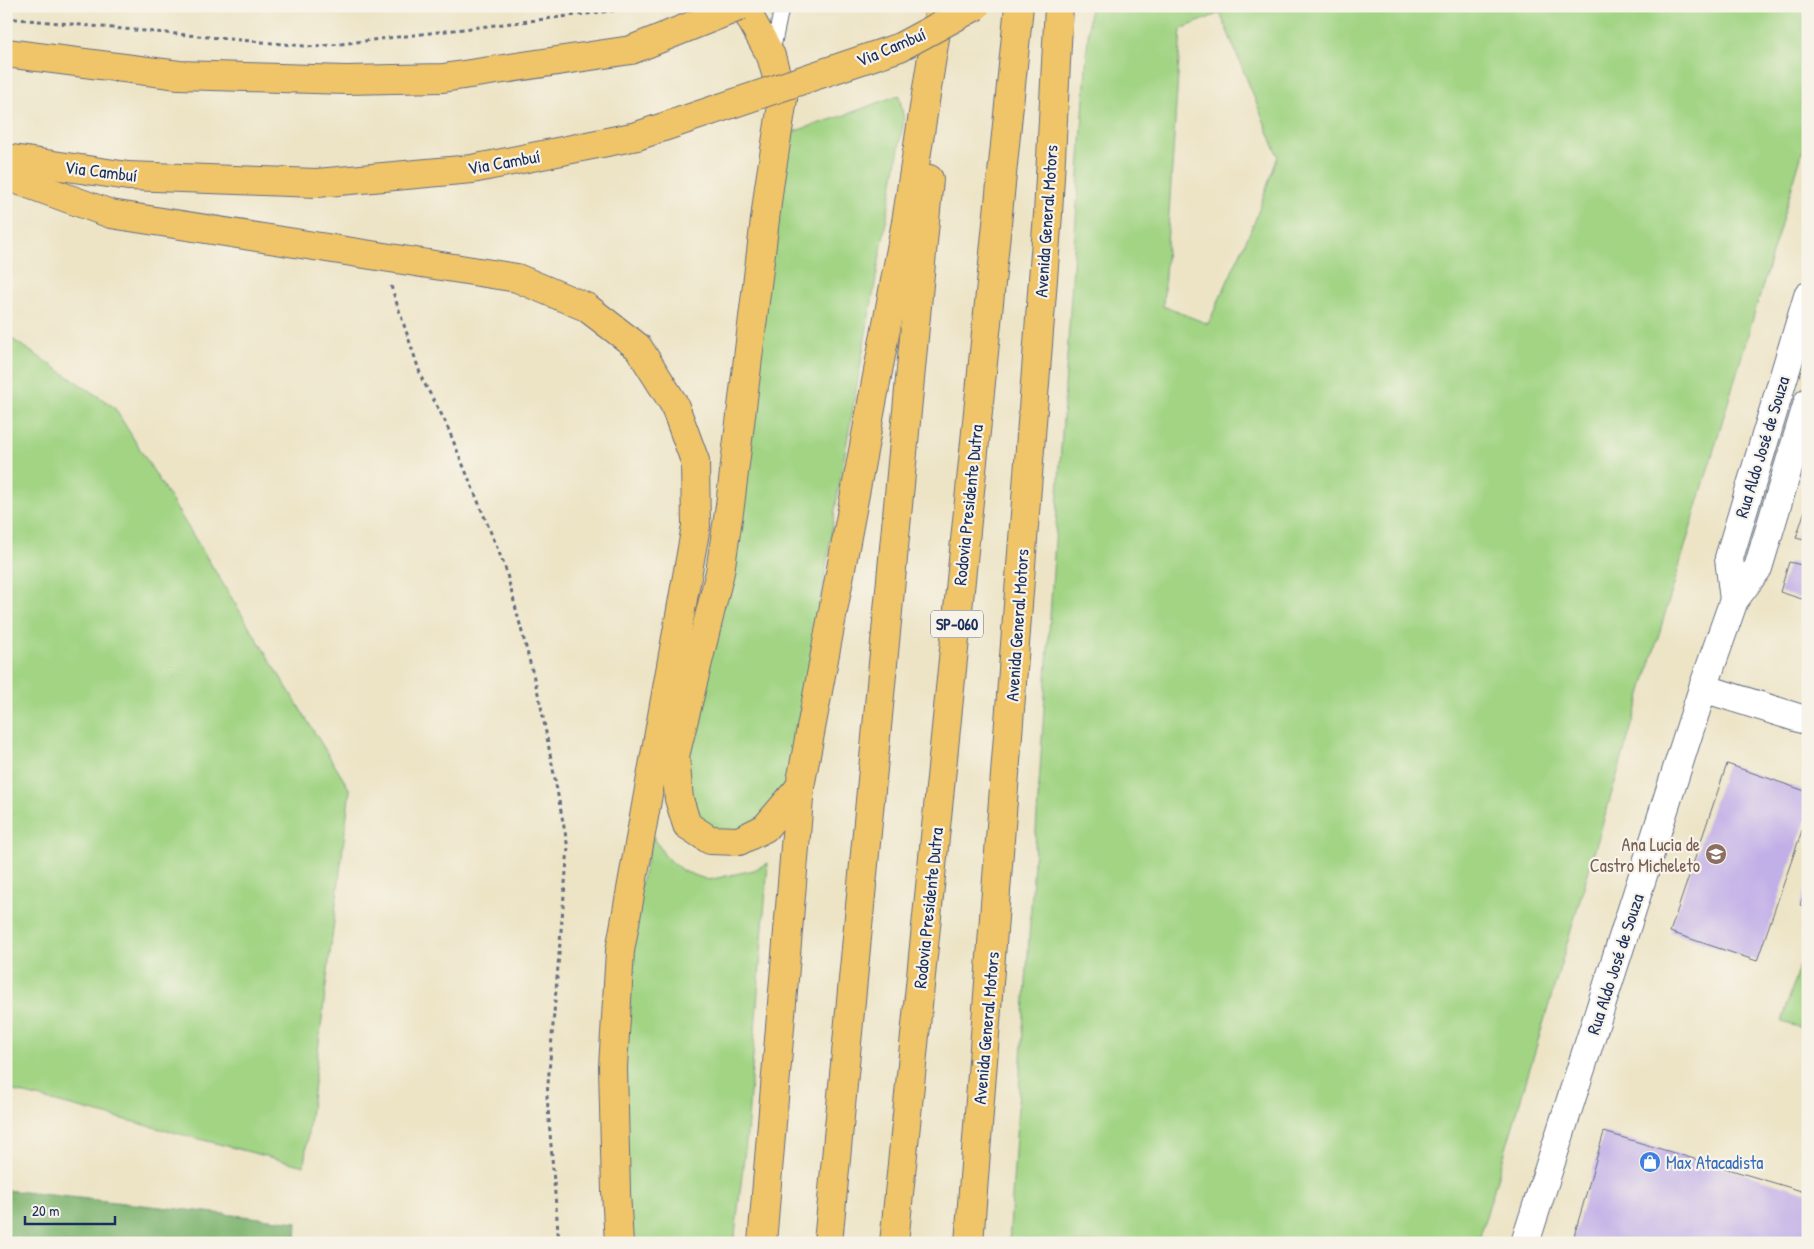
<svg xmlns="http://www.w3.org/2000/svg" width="1814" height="1249" viewBox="0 0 1814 1249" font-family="'Patrick Hand',sans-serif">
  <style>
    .green { fill: #a2d484; stroke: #5e8271; fill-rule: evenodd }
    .forest { fill: #81b672; stroke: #4e7268 }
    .building { fill: #c1afe8 }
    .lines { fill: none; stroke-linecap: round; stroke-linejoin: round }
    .lane-casing { stroke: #646e82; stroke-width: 16 }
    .street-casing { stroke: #646e82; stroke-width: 30 }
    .primary-casing { stroke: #646e82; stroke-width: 30 }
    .highway-casing { stroke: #646e82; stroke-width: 30 }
    .path { stroke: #646e82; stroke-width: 3; stroke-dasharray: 4 4; stroke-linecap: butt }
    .lane { stroke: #fff; stroke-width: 14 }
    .street { stroke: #fff; stroke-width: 28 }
    .primary { stroke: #f0c469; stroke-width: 28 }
    .highway { stroke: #f0c469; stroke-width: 28 }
    .primary-bridge-casing { stroke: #646e82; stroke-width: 30; stroke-linecap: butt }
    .primary-bridge { stroke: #f0c469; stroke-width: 28 }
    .labels { text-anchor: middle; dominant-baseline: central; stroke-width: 4.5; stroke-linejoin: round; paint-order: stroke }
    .shield { fill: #f7f3e8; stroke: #5d6a87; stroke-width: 1 }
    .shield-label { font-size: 16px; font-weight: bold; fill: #1b2f5e }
    .street-label { font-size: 18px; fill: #1b2f5e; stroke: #f7f3e8 }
    .education-label { font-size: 18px; fill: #785e54; stroke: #f7f3e8; text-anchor: end }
    .shop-label { font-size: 18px; fill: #366cbe; stroke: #f7f3e8; text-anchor: start }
  </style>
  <rect width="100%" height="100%" fill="#f7f3e8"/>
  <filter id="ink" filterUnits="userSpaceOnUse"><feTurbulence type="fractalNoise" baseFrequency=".02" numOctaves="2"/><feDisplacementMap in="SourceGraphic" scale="10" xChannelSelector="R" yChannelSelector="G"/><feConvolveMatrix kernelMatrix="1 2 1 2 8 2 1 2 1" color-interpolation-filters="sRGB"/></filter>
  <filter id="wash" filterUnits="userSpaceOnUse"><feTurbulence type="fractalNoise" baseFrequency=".0096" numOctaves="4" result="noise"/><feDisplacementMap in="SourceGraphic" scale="20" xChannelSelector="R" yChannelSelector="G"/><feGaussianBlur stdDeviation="1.12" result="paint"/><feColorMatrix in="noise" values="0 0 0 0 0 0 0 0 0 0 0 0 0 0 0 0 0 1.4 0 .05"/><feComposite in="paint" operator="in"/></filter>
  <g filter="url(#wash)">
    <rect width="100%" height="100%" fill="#ede4c6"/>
    <g class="green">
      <path d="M 1090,6 L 1808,6 L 1808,133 L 1478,1243 L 1009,1243 ZM 1220,13 L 1278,156 L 1254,223 L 1208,324 L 1163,306 L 1181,29 Z"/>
      <path d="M 899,95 L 904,120 L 838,492 L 804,707 L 800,787 L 765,828 L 710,840 L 679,799 L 786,134 L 845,115 Z"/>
      <path d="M 6,335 L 114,407 L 350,790 L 304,1166 L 6,1089 Z"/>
      <path d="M 653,836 L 665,856 L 683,871 L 708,880 L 754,870 L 768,863 L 747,1133 L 734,1243 L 624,1243 L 624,948 Z"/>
      <path d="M 1801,959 L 1808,961 L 1808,1030 L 1782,1022 Z"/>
    </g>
    <path class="forest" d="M 6,1190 L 297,1222 L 296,1243 L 6,1243 Z"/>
    <g id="blocks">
      <g class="building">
        <path d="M 1805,510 L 1808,511 L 1808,541 L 1796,538 Z"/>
        <path d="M 1789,562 L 1806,566 L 1808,563 L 1808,601 L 1780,592 Z"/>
        <path d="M 1727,764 L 1808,792 L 1808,813 L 1757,961 L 1670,932 Z"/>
        <path d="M 1808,883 L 1808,907 L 1800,905 Z"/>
        <path d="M 1604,1132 L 1808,1193 L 1808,1243 L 1572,1243 Z"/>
      </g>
    </g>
  </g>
  <g filter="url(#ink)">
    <use href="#blocks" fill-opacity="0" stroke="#646e82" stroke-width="1"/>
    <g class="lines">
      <g class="lane-casing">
        <path id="lane" d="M 772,54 L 782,6"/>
      </g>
      <g class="street-casing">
        <g id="street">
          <path d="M 1734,600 L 1729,558 L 1808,296"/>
          <path d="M 1703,688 L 1808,721"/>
          <path d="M 1525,1243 L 1703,688 L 1734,600 L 1758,568 L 1808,402"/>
        </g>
      </g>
      <g class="primary-casing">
        <g id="primary">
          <path d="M 6,53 L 179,75 L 346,80 L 443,78 L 631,50"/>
          <path d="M 6,158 L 128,176 L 317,183 L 472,169 L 637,136"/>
        </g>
      </g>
      <g class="highway-casing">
        <g id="highway">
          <path d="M 737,6 L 748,14 L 771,56 L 783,99 L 769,187 L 730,505 L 720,572 L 675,756 L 679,799 L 687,825 L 710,840 L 739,841 L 765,828 L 800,787"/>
          <path d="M 6,176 L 111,214 L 517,278 L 586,307 L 638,347 L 674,404 L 695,461 L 696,526 L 620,951 L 613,1067 L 616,1192 L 619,1243"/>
          <path d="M 762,1243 L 800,787 L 906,222 L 940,6"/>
          <path d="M 828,1243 L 929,179"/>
          <path d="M 894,1243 L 1019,6"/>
          <path d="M 969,1243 L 1048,214 L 1059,6"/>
        </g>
      </g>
      <g class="path">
        <path d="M 6,18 L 315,47 L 627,9 L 635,6"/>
        <path d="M 391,286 L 422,379 L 445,421 L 505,567 L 540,701 L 568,848 L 547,1096 L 559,1243"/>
      </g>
      <use href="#lane" class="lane"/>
      <use href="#street" class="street"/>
      <use href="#primary" class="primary"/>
      <use href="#highway" class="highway"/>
      <g class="primary-bridge-casing">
        <g id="primary-bridge">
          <path d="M 631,50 L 741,6"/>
          <path d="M 637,136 L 900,47 L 976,6"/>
        </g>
      </g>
      <use href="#primary-bridge" class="primary-bridge"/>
    </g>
  </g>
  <defs>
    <g id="school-disc" transform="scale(1.125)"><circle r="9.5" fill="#8d6e63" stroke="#f7f3e8"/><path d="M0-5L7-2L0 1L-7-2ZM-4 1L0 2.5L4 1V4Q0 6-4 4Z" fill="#fff"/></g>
    <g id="shop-disc" transform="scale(1.125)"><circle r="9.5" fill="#3f7fe0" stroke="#f7f3e8"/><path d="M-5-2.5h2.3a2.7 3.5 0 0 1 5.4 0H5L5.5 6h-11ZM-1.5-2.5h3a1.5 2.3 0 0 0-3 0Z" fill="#fff"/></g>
  </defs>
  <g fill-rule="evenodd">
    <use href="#school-disc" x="1716" y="854"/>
    <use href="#shop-disc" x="1650" y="1162"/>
  </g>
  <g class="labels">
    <rect class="shield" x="931" y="610.5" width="52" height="27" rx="4"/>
    <g class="shield-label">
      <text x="957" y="624">SP-060</text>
    </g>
    <g class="street-label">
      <text transform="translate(891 47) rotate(-23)">Via Cambuí</text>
      <text transform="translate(504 162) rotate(-10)">Via Cambuí</text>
      <text transform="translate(101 171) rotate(7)">Via Cambuí</text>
      <text transform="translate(1046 221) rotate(-86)">Avenida General Motors</text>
      <text transform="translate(1762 447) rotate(-73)">Rua Aldo José de Souza</text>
      <text transform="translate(968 505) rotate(-84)">Rodovia Presidente Dutra</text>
      <text transform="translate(1017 625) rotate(-86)">Avenida General Motors</text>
      <text transform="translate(928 908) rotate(-84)">Rodovia Presidente Dutra</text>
      <text transform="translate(1615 964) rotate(-72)">Rua Aldo José de Souza</text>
      <text transform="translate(986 1028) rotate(-85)">Avenida General Motors</text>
    </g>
    <g class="education-label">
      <text x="1700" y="844">Ana Lucia de<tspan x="1700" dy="21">Castro Micheleto</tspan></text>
    </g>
    <g class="shop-label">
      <text x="1666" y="1162">Max Atacadista</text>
    </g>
  </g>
  <rect width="1814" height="1249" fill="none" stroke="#f7f3e8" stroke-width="25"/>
  <path d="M25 1216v8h90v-8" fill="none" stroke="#1b2f5e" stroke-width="2.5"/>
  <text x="32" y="1216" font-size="15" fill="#1b2f5e" stroke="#f7f3e8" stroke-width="4" paint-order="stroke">20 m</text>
</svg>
